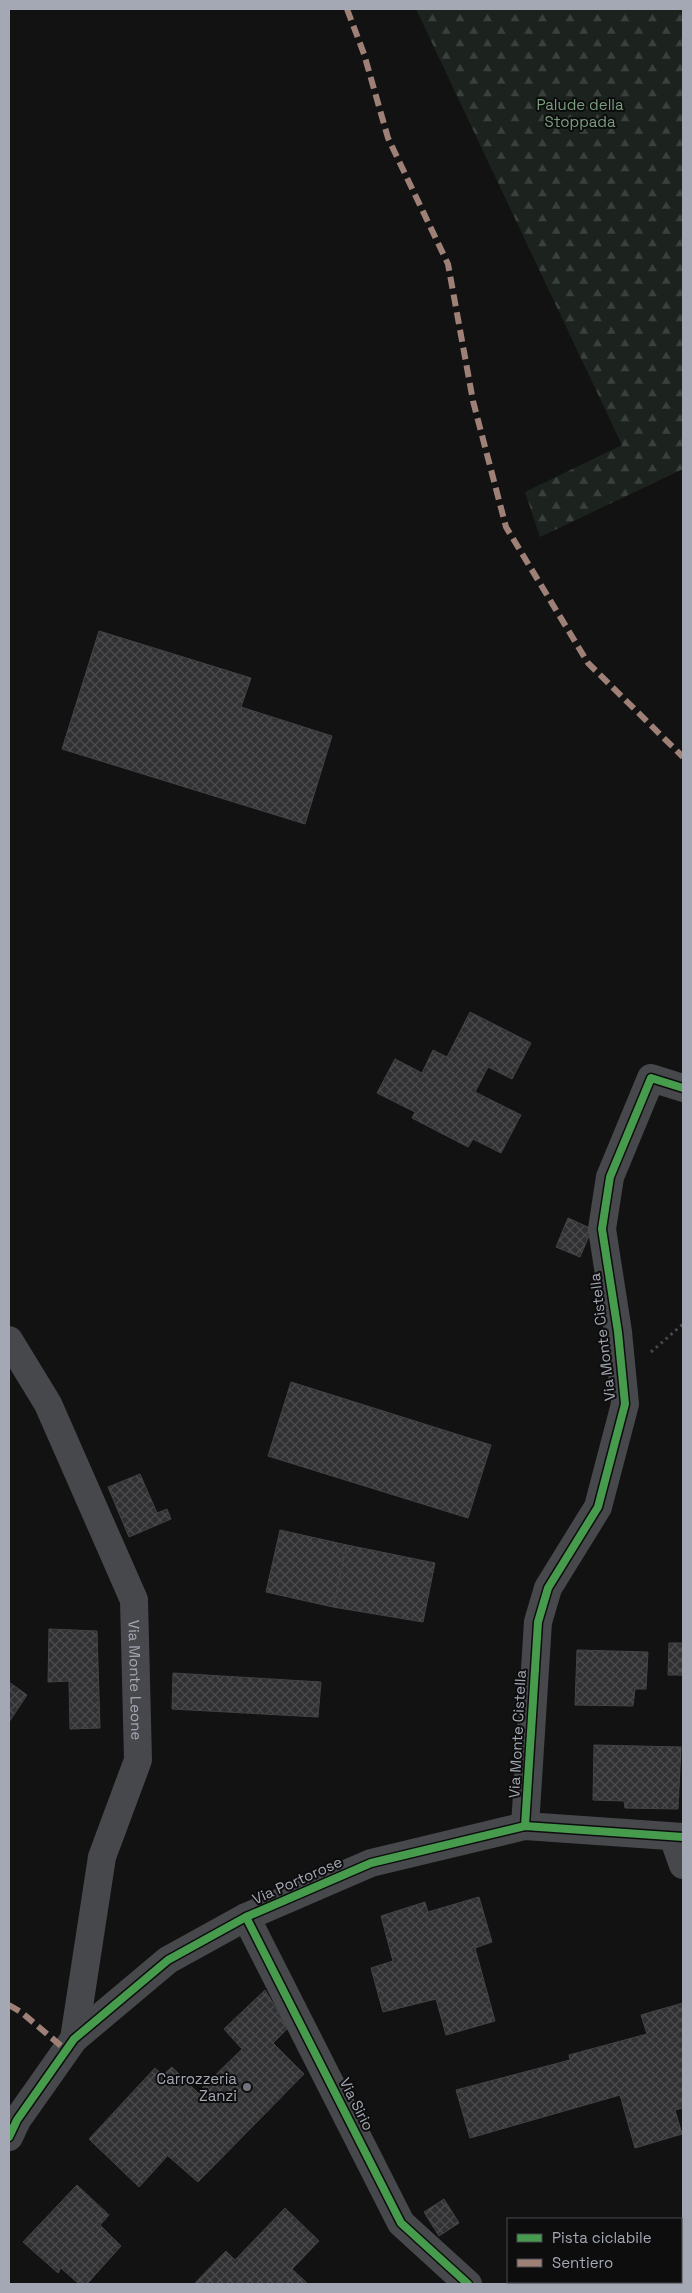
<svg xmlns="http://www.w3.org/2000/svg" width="692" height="2293" viewBox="0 0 692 2293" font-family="'Space Grotesk',sans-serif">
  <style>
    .forest { fill: url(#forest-firs) }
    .building { fill: url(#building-cross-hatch); stroke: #424346 }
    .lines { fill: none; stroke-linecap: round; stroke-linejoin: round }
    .path { stroke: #48494d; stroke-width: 3; stroke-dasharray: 2.5 4; stroke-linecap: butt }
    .minor { stroke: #47484b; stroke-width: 28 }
    .quiet { stroke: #9e8076; stroke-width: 6; stroke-dasharray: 12 6; stroke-linecap: butt }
    .cycleway-casing { stroke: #0d0d0e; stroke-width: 11 }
    .cycleway { stroke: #469c4c; stroke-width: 8 }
    .poi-dot { fill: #71747c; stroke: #0d0d0e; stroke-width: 2 }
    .labels { text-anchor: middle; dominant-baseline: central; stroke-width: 4; stroke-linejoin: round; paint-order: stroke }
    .park-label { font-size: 15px; fill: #7b9e7f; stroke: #0d0d0e }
    .street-label { font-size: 15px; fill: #a4a8b4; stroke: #0d0d0e }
    .poi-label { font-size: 15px; fill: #a4a8b4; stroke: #0d0d0e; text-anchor: end }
  </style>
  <defs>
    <pattern id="forest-firs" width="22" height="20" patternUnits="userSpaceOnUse" patternTransform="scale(1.25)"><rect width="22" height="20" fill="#1c231e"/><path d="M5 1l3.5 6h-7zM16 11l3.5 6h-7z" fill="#3a403c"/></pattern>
    <pattern id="building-cross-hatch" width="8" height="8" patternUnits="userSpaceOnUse" patternTransform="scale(1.25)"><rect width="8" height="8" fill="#313133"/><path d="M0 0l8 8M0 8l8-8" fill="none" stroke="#4c4c4e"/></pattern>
  </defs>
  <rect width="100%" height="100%" fill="#121213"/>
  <path class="forest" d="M 416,9 L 683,9 L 683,469 L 540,537 L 525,492 L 622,445 Z"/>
  <g class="building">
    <path d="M 99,631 L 251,678 L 241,707 L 332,736 L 305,824 L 62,749 Z"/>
    <path d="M 470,1012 L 531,1043 L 512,1079 L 488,1067 L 475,1092 L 521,1115 L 501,1153 L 473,1139 L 468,1147 L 412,1118 L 415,1112 L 377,1093 L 395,1059 L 422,1073 L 433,1050 L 447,1057 Z"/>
    <path d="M 568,1218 L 592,1229 L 580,1257 L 556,1247 Z"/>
    <path d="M 291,1382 L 491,1445 L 468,1518 L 268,1456 Z"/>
    <path d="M 140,1474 L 157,1513 L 167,1509 L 171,1519 L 129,1537 L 108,1487 Z"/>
    <path d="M 280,1530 L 347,1545 L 333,1607 L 266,1592 Z"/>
    <path d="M 347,1545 L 435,1563 L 423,1622 L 333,1607 Z"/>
    <path d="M 49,1629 L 97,1631 L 100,1728 L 70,1729 L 69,1681 L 48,1682 Z"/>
    <path d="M 669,1643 L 683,1643 L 683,1675 L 668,1675 Z"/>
    <path d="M 577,1650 L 648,1652 L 646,1689 L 635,1689 L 633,1706 L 575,1705 Z"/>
    <path d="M 173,1673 L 321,1682 L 318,1717 L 172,1709 Z"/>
    <path d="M 9,1682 L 27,1695 L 9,1722 Z"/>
    <path d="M 594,1745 L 681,1747 L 678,1809 L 625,1808 L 624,1801 L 593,1800 Z"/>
    <path d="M 479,1897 L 492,1942 L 475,1948 L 495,2021 L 446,2035 L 436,1999 L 383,2012 L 371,1968 L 393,1961 L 381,1916 L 425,1902 L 428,1912 Z"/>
    <path d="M 265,1990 L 288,2028 L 273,2043 L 304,2074 L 198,2182 L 168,2156 L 171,2152 L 159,2141 L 202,2097 L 198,2092 L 242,2049 L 224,2029 Z"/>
    <path d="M 683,2003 L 683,2108 L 675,2110 L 682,2134 L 635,2148 L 620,2095 L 470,2138 L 456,2090 L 570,2060 L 569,2055 L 647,2034 L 641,2015 Z"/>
    <path d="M 172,2067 L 202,2097 L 159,2141 L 171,2152 L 139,2187 L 89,2139 L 155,2068 L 163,2075 Z"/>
    <path d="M 77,2185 L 109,2215 L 100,2225 L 121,2246 L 87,2284 L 79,2284 L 61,2268 L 58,2273 L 23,2242 Z"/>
    <path d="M 444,2199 L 459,2223 L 439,2236 L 424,2212 Z"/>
    <path d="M 285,2208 L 319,2241 L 292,2269 L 308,2284 L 194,2284 L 226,2251 L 235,2260 Z"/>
  </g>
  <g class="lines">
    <path class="path" d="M 651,1352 L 683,1324"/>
    <g class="minor">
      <path id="s1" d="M 9,1340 L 48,1404 L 134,1600 L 138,1760 L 102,1857 L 74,2039"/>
      <path d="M 525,1826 L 538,1622 L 548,1588 L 598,1507 L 625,1404 L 618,1332 L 602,1229 L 610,1177 L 651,1078 L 683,1088"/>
      <path d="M 673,1837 L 683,1865"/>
      <path d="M 246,1917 L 401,2223 L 468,2284"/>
      <path d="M 9,2137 L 17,2120 L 74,2039 L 168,1960 L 246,1917 L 371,1863 L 525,1826 L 683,1837"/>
    </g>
    <g class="quiet">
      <path d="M 347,9 L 364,54 L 388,138 L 448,264 L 473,401 L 506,527 L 588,663 L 683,757"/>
      <path d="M 9,2005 L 21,2012 L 66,2050"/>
    </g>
    <g class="cycleway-casing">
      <g id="cycleway">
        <path d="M 525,1826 L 538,1622 L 548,1588 L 598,1507 L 625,1404 L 618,1332 L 602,1229 L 610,1177 L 651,1078 L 683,1088"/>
        <path d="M 246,1917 L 401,2223 L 468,2284"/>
        <path d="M 9,2137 L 17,2120 L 74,2039 L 168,1960 L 246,1917 L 371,1863 L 525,1826 L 683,1837"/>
      </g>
    </g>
    <use href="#cycleway" class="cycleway"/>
  </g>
  <circle class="poi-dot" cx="247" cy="2087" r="5"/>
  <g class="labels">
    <g class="park-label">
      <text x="580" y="104">Palude della<tspan x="580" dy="17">Stoppada</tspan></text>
    </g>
    <g class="street-label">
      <text transform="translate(602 1337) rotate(-97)">Via Monte Cistella</text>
      <text stroke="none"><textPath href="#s1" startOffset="369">Via Monte Leone</textPath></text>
      <text transform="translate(517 1734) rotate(-87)">Via Monte Cistella</text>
      <text transform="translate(297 1880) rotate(-24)">Via Portorose</text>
      <text transform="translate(357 2104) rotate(63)">Via Sirio</text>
    </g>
    <g class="poi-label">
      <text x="237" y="2078">Carrozzeria<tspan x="237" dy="17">Zanzi</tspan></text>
    </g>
  </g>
  <rect width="692" height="2293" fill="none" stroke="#a4a8b4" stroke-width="20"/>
  <rect x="507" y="2218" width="175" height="65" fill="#0d0d0e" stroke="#494b50"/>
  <rect x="517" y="2234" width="25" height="8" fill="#469c4c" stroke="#494b50"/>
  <text x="552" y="2243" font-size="15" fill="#a4a8b4">Pista ciclabile</text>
  <rect x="517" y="2259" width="25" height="8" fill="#9e8076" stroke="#494b50"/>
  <text x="552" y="2268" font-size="15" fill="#a4a8b4">Sentiero</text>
</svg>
